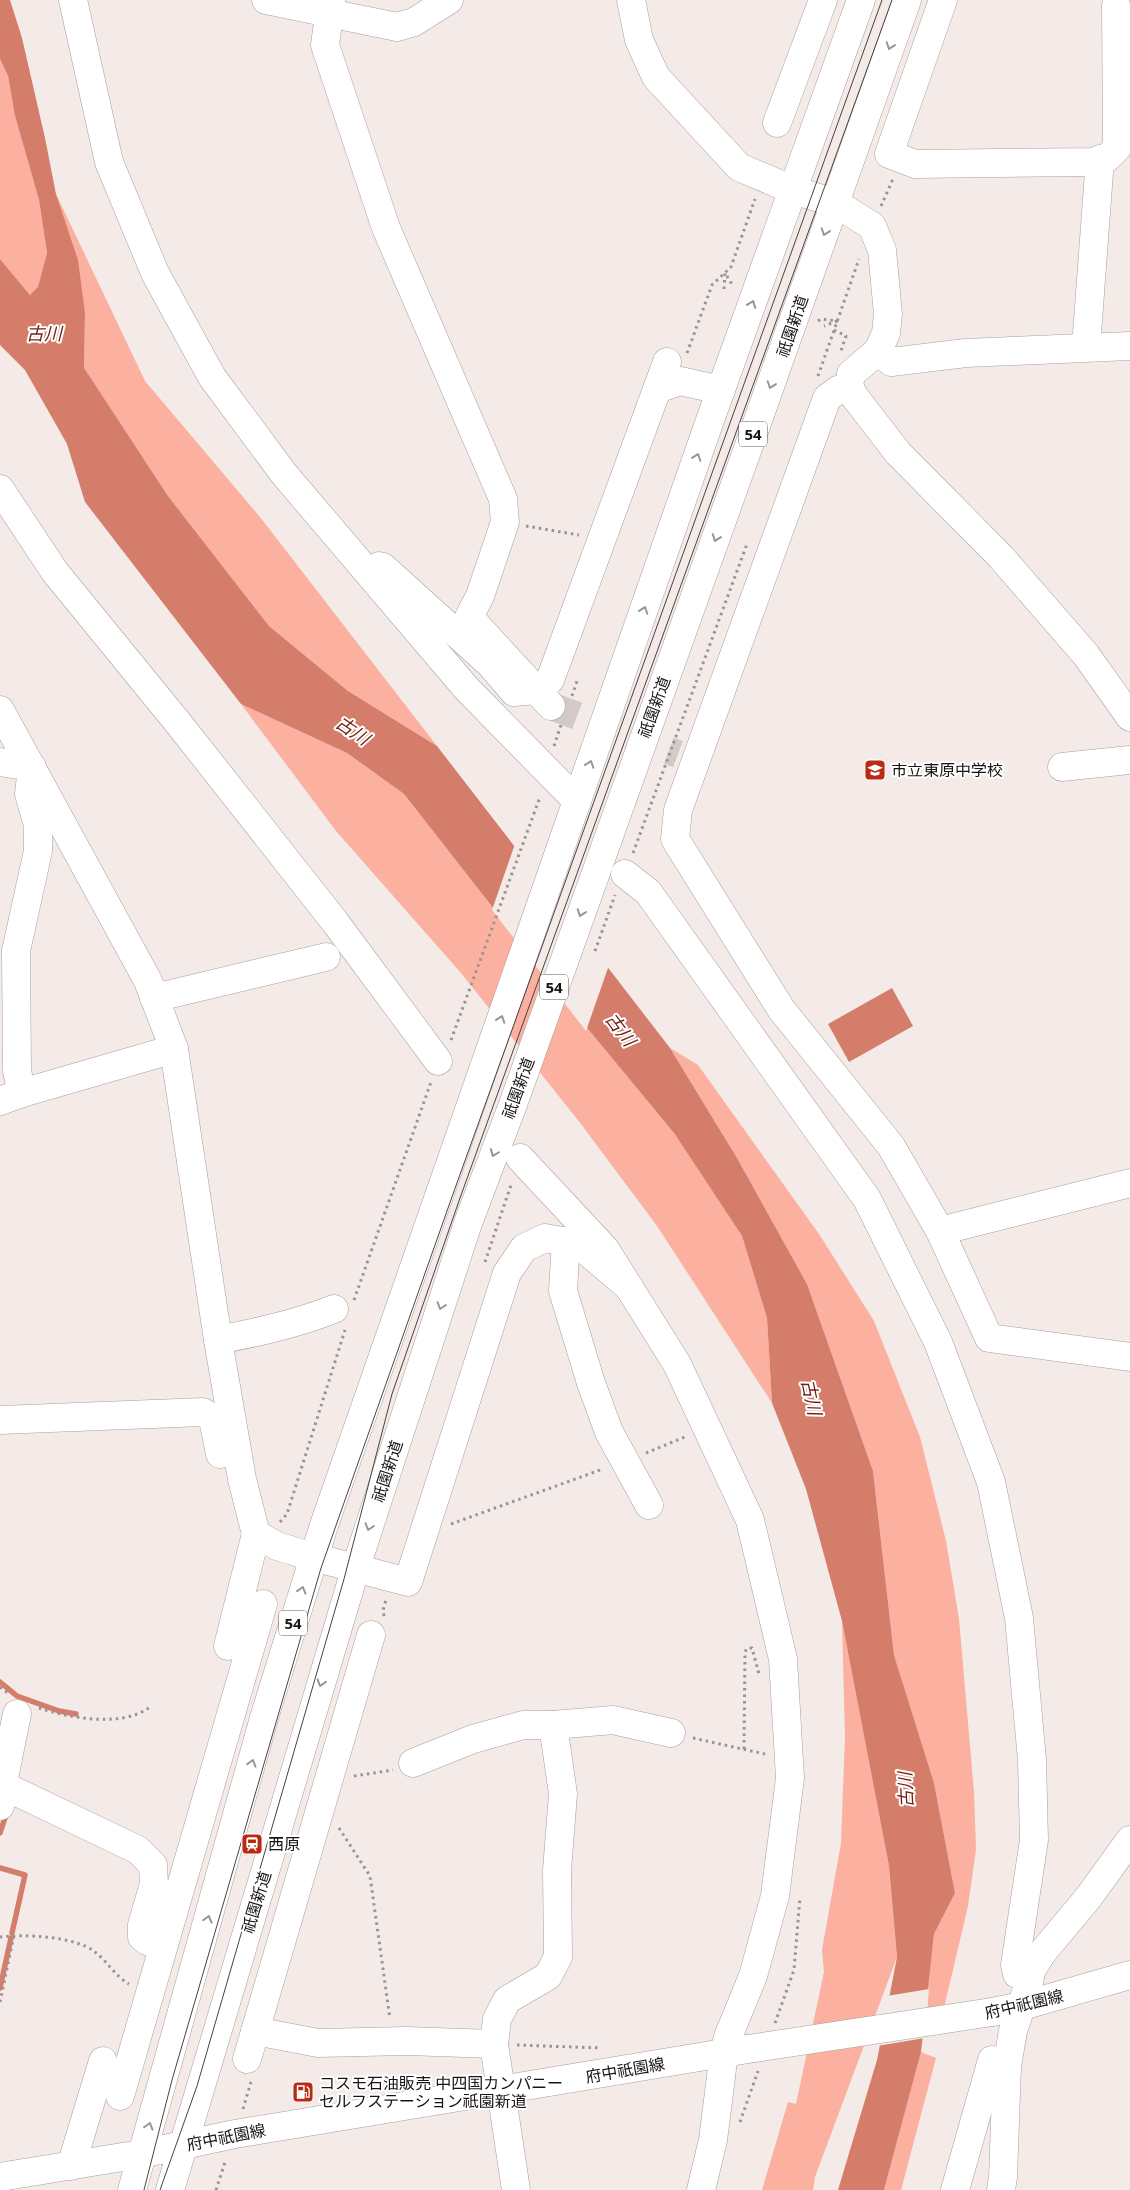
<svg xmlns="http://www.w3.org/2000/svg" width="1130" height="2190" viewBox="0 0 1130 2190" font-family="'Noto Sans','Noto Sans JP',sans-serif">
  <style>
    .green { fill: #fbb0a0 }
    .water { fill: #d57d6b }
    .pier { fill: #f4eae8 }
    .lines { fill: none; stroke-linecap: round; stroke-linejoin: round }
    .stream { stroke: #d57d6b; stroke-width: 5.5 }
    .minor-tunnel { stroke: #d3cac8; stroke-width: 28; stroke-dasharray: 28 14; stroke-linecap: butt }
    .minor-casing { stroke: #a89f9d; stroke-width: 29 }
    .major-casing { stroke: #a89f9d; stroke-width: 29 }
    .highway-casing { stroke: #a89f9d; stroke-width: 29 }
    .path { stroke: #9b9392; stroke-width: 3; stroke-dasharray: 2.5 4; stroke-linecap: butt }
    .minor { stroke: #fff; stroke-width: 28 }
    .major { stroke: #fff; stroke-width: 28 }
    .highway { stroke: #fff; stroke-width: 28 }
    .tram { stroke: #474242; stroke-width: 1 }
    .major-bridge-casing { stroke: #a89f9d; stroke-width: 29; stroke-linecap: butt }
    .major-bridge { stroke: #fff; stroke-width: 28 }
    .oneway { stroke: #979595 }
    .labels { text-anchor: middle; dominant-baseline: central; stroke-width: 4; stroke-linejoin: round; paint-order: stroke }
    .shield { fill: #fff; stroke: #5d5a5a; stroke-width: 1 }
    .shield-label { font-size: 15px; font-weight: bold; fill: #181414 }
    .street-label { font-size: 16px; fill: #181414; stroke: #fff }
    .poi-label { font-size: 16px; fill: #181414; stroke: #fff; text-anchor: start }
    .water-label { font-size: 18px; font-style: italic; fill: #6f1f12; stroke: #fff }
  </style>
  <rect width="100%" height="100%" fill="#f4eae8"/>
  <g class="green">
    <path d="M 0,59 L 8,76 L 15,116 L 39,200 L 47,253 L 38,288 L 30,295 L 0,259 Z"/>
    <path d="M 56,194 L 145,381 L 260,517 L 437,746 L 348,691 L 269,626 L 168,496 L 84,369 L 85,313 Z"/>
    <path d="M 241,704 L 347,753 L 404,794 L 588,1029 L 674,1133 L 742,1236 L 767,1318 L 772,1403 L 657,1226 L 581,1124 L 461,973 L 336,831 Z"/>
    <path d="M 670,1048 L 698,1065 L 819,1234 L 874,1321 L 920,1437 L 946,1541 L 959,1619 L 974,1792 L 976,1850 L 968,1906 L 944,2008 L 925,2010 L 934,1934 L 955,1893 L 934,1783 L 894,1655 L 873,1471 L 807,1284 L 737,1158 Z"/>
    <path d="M 842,1621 L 889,1866 L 897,1957 L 815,2177 L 813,2190 L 762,2190 L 788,2102 L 796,2104 L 824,1972 L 822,1950 L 841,1843 L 845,1737 Z"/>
    <path d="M 921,2052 L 936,2058 L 901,2190 L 884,2190 Z"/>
  </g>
  <g class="water">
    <path d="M 0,0 L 10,0 L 22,38 L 45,138 L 56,194 L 78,260 L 85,313 L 84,368 L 168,496 L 269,626 L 348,691 L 437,746 L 670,1048 L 737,1158 L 807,1284 L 873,1471 L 894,1655 L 934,1783 L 955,1893 L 934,1934 L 921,2052 L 884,2190 L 838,2190 L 877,2060 L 897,1957 L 889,1866 L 842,1621 L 806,1489 L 772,1403 L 767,1318 L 742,1236 L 674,1133 L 588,1029 L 404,794 L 347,753 L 241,704 L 85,502 L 67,444 L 25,370 L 0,345 L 0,259 L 30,295 L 38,287 L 47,253 L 39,200 L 15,116 L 8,76 L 0,59 Z"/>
    <path d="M 892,988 L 913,1026 L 849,1062 L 828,1024 Z"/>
  </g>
  <g class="pier">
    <path d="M 515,844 L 609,965 L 586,1031 L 492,910 Z"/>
    <path d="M 929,1989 L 925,2038 L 877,2046 L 887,1996 Z"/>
  </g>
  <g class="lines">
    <g class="stream">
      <path d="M 0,1682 L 17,1696 L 59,1711 L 76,1714"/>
      <path d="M 0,1833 L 7,1812"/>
      <path d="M 0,1868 L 25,1875 L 12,1933"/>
      <path d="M 0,1988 L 11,1938"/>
    </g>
    <path class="minor-tunnel" d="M 551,706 L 678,754"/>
    <g class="minor-casing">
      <g id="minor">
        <path d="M 73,0 L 109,162 L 155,273 L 212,377 L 284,474 L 467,689 L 577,801"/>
        <path d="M 266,0 L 397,27 L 414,22 L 449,0"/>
        <path d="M 331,0 L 325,45 L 386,228 L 503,499 L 505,522 L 480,596 L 469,617 L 551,706"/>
        <path d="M 631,0 L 639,40 L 656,77 L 739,167 L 793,190 L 835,203 L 872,226 L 882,250 L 888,314 L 886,333 L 878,351 L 851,374 L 849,386 L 854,396 L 898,453 L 1001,557 L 1086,655 L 1130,717"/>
        <path d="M 943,0 L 889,154 L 915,164 L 1093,162 L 1108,157 L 1117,148 L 1116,5"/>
        <path d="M 777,123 L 823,0"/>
        <path d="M 1086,347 L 1100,159"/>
        <path d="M 878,351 L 891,362 L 966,353 L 1130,346"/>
        <path d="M 849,386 L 838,390 L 827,398 L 678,810 L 675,839 L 781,1009 L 891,1146 L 940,1231 L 989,1338 L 1130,1357"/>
        <path d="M 657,389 L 680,381 L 721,390"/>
        <path d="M 0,489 L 55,572 L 179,724 L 335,922 L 438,1061"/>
        <path d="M 379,566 L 383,567 L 490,664 L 514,692 L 536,690 L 550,680 L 667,362"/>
        <path d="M 0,710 L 148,981 L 174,1049 L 218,1340 L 242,1479 L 256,1534 L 277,1546 L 313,1557 L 408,1582 L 507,1273 L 524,1248 L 545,1238 L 578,1244 L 629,1287"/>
        <path d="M 0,762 L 32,767 L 29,794 L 38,825 L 38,851 L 16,951 L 17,1071 L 22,1093"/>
        <path d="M 1062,767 L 1130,760"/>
        <path d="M 625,874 L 648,892 L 867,1199 L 938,1342 L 991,1482 L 1019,1618 L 1032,1760 L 1034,1840 L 1015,1965 L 1017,1974"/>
        <path d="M 154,998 L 326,957"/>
        <path d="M 0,1101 L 22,1093 L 174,1049"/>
        <path d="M 520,1158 L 605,1249 L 677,1364 L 750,1520 L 783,1659 L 790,1778 L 775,1896 L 753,1976 L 728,2037 L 724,2053 L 713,2140 L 701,2190"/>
        <path d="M 940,1231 L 1130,1183"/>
        <path d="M 566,1241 L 563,1291 L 591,1383 L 609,1432 L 649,1505"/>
        <path d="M 218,1340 C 258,1332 296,1324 334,1309"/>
        <path d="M 0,1420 L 203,1412 L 213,1419 L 220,1454"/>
        <path d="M 228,1646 L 256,1534"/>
        <path d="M 553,1725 L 613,1720 L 671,1733"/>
        <path d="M 413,1763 L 473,1739 L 523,1725 L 553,1725 L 563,1794 L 557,1870 L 558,1957 L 548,1976 L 507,2000 L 497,2019 L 494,2044 L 516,2190"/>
        <path d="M 0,1784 L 138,1850 L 153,1865 L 154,1884 L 142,1925 L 142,1937 L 147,1941 L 155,1944 L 168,1921"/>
        <path d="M 0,1806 L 5,1787 L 4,1778 L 17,1714"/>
        <path d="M 255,2031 L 318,2043 L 407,2041 L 494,2044"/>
        <path d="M 247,2059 L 371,1635"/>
        <path d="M 120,2096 L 263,1604"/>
        <path d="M 71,2166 L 103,2061"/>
        <path d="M 955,2190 L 992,2060"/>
        <path d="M 1001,2190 L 1003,2177 L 1007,2066 L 1013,2031 L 1029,1983 L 1031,1971 L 1042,1953 L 1088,1898 L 1130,1840"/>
      </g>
    </g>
    <g class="major-casing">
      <g id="major">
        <path d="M 992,2012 L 1022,2006 L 1130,1975"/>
        <path d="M 0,2177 L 141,2154 L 235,2134 L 748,2049"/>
      </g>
    </g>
    <g class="highway-casing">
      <g id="highway">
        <path d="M 132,2190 L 264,1718 L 324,1525 L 709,423 L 861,0"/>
        <path d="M 170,2190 L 356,1567 L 468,1223 L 512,1107 L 757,423 L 907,0"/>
      </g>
    </g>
    <g class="path">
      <path d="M 881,206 L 893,179"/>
      <path d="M 724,289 L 725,273 L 733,286"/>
      <path d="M 818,321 L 821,319 L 837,321 L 824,326"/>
      <path d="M 834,330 L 846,336 L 841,351"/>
      <path d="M 687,353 L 712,285 L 731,267 L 755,199"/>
      <path d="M 818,376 L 859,259"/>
      <path d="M 526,526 L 579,535"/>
      <path d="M 572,696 L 577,681"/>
      <path d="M 554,746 L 561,725"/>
      <path d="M 633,853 L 747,544"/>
      <path d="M 595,951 L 615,895"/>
      <path d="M 451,1040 L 540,797"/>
      <path d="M 485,1262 L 512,1182"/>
      <path d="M 354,1300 L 431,1082"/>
      <path d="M 646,1453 L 687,1436"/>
      <path d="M 280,1522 L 287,1514 L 345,1330"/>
      <path d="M 451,1524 L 603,1469"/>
      <path d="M 384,1616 L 383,1610 L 386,1600"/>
      <path d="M 0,1687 L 9,1694"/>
      <path d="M 39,1708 C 70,1718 122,1728 150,1707"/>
      <path d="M 693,1738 L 765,1754"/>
      <path d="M 744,1749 L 745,1652 L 747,1648 L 752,1648 L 759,1674"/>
      <path d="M 354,1776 L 393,1770"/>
      <path d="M 339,1828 L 370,1876 L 390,2019"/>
      <path d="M 0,1937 C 24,1934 75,1936 95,1952 C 107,1961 116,1977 129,1984"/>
      <path d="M 0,2002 L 14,1935"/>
      <path d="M 775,2023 L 794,1970 L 800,1897"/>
      <path d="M 517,2045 L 601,2048"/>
      <path d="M 243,2109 L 251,2082"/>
      <path d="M 740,2122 L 758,2071"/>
      <path d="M 216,2190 L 226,2159"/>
    </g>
    <use href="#minor" class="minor"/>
    <use href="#major" class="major"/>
    <use href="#highway" class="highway"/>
    <g class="tram">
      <path d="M 144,2190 L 172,2080 L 321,1568 L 453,1194 L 882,0"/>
      <path d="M 160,2190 L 197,2086 L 344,1579 L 392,1394 L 460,1198 L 892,0"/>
    </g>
    <g class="major-bridge-casing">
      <path id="major-bridge" d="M 748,2049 L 992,2012"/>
    </g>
    <use href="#major-bridge" class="major-bridge"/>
  </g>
  <defs><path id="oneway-chevron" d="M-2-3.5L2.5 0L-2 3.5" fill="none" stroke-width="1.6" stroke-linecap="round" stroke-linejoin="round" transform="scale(1.25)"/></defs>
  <g class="oneway">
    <use href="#oneway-chevron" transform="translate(890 46) rotate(109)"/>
    <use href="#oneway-chevron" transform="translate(825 232) rotate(109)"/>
    <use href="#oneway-chevron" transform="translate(752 304) rotate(-70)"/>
    <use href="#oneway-chevron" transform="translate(771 385) rotate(109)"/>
    <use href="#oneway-chevron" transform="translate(697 457) rotate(-71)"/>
    <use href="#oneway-chevron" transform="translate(716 538) rotate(110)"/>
    <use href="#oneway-chevron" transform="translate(644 610) rotate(-71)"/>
    <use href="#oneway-chevron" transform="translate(590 764) rotate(-71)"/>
    <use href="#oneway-chevron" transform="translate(581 913) rotate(110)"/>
    <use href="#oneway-chevron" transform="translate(501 1019) rotate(-71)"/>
    <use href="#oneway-chevron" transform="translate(494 1153) rotate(111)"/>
    <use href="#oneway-chevron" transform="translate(441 1306) rotate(108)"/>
    <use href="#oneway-chevron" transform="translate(369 1527) rotate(108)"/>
    <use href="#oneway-chevron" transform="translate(302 1590) rotate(-73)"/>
    <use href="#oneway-chevron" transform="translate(321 1683) rotate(107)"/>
    <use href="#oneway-chevron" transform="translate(252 1763) rotate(-74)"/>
    <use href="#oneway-chevron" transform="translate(208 1919) rotate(-74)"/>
    <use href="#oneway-chevron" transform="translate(149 2126) rotate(-74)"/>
  </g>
  <defs>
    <g id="school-square" transform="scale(1.125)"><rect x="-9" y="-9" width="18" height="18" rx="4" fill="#b82b13" stroke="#fff"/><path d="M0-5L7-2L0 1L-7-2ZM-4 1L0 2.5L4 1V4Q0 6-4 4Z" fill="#fff"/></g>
    <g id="station-square" transform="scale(1.125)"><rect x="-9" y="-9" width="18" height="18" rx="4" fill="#b82b13" stroke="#fff"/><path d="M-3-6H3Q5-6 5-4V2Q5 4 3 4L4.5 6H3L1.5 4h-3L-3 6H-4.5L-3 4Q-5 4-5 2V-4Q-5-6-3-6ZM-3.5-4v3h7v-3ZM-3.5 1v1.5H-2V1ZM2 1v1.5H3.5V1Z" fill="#fff"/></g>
    <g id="fuel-square" transform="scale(1.125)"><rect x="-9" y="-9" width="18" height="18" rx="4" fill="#b82b13" stroke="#fff"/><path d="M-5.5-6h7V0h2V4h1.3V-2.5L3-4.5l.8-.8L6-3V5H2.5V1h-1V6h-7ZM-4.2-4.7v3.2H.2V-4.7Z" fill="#fff"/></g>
  </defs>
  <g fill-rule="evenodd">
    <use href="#school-square" x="875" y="770"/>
    <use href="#station-square" x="252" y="1844"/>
    <use href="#fuel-square" x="303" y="2092"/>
  </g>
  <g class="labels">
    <g class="shield">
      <rect x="739" y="421.5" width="28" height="25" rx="4"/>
      <rect x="540" y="974.5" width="28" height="25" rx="4"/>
      <rect x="279" y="1610.5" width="28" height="25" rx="4"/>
    </g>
    <g class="shield-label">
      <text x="753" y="434">54</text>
      <text x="554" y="987">54</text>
      <text x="293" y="1623">54</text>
    </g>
    <g class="street-label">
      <text transform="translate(792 326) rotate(-71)">祇園新道</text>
      <text transform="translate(654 707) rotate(-70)">祇園新道</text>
      <text transform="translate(518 1088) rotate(-70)">祇園新道</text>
      <text transform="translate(387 1471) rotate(-72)">祇園新道</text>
      <text transform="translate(256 1902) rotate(-73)">祇園新道</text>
      <text transform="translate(1024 2004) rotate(-13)">府中祇園線</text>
      <text transform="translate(625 2070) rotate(-10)">府中祇園線</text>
      <text transform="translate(226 2137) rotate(-11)">府中祇園線</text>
    </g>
    <g class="poi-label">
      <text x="891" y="770">市立東原中学校</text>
      <text x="268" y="1844">西原</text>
      <text x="319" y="2083">コスモ石油販売 中四国カンパニー<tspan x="319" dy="18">セルフステーション祇園新道</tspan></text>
    </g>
    <g class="water-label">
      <text x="44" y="333">古川</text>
      <text transform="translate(353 730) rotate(34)">古川</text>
      <text transform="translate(621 1029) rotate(53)">古川</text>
      <text transform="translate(812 1397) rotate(78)">古川</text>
      <text transform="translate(905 1790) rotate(-93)">古川</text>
    </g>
  </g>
</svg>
